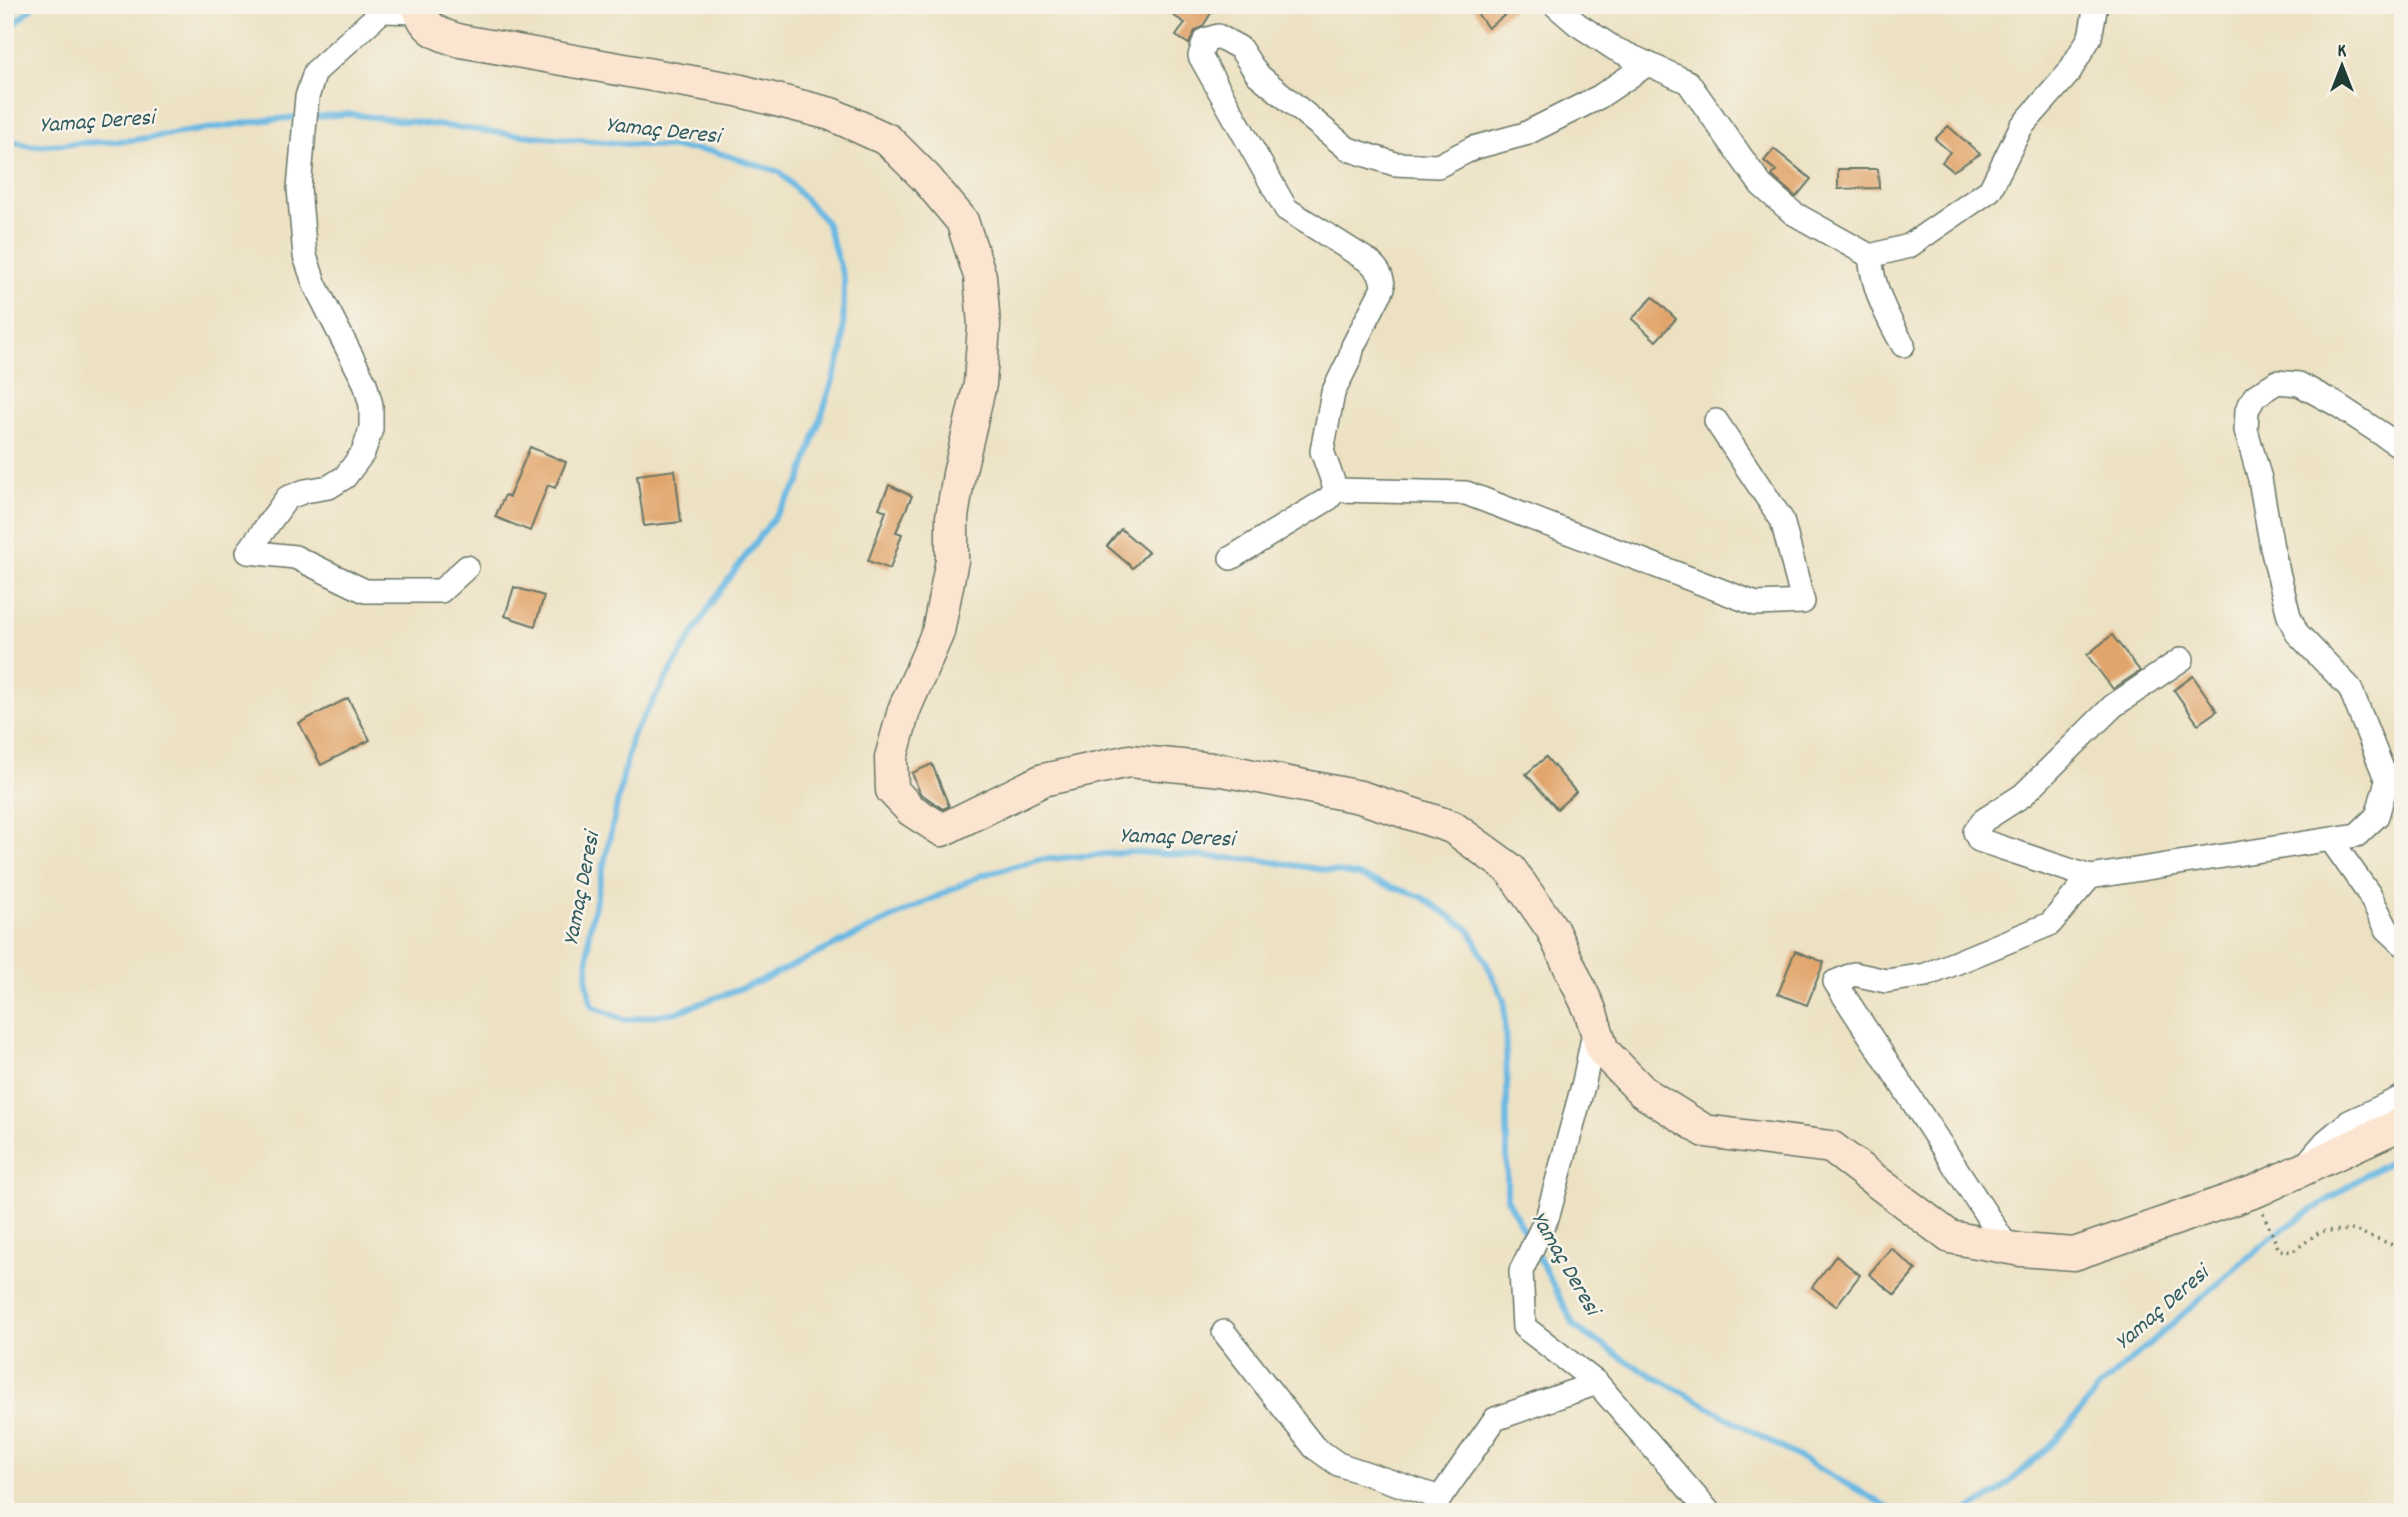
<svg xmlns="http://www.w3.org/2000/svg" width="2408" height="1517" viewBox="0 0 2408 1517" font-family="Dekko,sans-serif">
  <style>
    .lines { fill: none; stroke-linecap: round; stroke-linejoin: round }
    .stream { stroke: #69b8e3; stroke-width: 6 }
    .building { fill: #e1a46a }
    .street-casing { stroke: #677666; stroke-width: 26 }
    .secondary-casing { stroke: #677666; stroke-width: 35 }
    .path { stroke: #677666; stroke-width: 3.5; stroke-dasharray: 2 5; stroke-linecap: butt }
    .street { stroke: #fff; stroke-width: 23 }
    .secondary { stroke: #fce5d0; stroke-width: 32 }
    .labels { text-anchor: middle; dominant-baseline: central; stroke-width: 5; stroke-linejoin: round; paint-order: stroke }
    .water-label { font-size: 23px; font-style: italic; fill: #325c60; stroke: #f7f3e8 }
  </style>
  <rect width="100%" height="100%" fill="#f7f3e8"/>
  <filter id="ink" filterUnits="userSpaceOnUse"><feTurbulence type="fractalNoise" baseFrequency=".0143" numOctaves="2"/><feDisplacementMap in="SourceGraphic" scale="14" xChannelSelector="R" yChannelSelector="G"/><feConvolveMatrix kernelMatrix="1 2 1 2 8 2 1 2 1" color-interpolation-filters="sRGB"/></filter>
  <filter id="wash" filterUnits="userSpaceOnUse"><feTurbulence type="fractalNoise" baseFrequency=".00686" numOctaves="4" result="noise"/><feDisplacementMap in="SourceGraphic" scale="28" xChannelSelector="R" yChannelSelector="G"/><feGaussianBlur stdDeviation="1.57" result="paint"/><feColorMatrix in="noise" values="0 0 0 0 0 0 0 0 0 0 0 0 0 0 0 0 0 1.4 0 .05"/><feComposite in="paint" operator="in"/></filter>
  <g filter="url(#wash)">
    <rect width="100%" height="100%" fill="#ece1c2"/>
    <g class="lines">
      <g class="stream">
        <path d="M 5,34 L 34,5"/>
        <path d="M 311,117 L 348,114 L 509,134 L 712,151 L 780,172 L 826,222 L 844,279 L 843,349 L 800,482 L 714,599 L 632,736 L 589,932 L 587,982 L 592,1006 L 625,1020 L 677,1012 L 758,982 L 982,875 L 1037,860 L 1131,852 L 1261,860 L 1356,875 L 1422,897 L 1470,930 L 1504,1000 L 1507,1081 L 1507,1198 L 1530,1242"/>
        <path d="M 5,139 L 30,146 L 133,140 L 266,120 L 301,117"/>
        <path d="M 1537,1254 L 1575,1327 L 1628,1362 L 1897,1512"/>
        <path d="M 1966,1512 L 2000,1491 L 2058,1438 L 2100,1387 L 2270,1238 L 2367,1174 L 2394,1160 L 2403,1159"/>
      </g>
    </g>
    <g id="blocks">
      <g class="building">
        <path d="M 1157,5 L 1216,5 L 1203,26 L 1195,31 L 1189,44 L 1176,36 L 1185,23 Z"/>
        <path d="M 1471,5 L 1518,5 L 1488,28 Z"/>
        <path d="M 1948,126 L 1980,154 L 1953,171 L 1942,162 L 1950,152 L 1935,139 Z"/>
        <path d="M 1774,149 L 1811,179 L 1796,197 L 1772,176 L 1776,171 L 1764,161 Z"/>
        <path d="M 1838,169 L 1878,169 L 1879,188 L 1838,189 Z"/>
        <path d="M 1653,297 L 1676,319 L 1656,341 L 1632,319 Z"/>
        <path d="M 530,447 L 566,462 L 555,488 L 548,485 L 530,531 L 495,517 L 505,495 L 509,497 Z"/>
        <path d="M 675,470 L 681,522 L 644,526 L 637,475 Z"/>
        <path d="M 889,485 L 912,496 L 896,532 L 902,534 L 890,569 L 868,561 L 886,511 L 879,508 Z"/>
        <path d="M 1121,529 L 1148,552 L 1133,568 L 1107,546 Z"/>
        <path d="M 514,587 L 544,596 L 535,626 L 505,616 Z"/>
        <path d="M 2112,635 L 2140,671 L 2113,689 L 2087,655 Z"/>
        <path d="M 2193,676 L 2217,711 L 2198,724 L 2174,690 Z"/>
        <path d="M 348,698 L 370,740 L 321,765 L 299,723 Z"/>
        <path d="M 1546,757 L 1576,792 L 1557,809 L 1526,774 Z"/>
        <path d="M 932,764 L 949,806 L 943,809 L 920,793 L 912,773 Z"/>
        <path d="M 1795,951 L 1824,962 L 1807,1005 L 1778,994 Z"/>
        <path d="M 1891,1248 L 1916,1270 L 1895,1295 L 1869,1274 Z"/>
        <path d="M 1836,1256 L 1860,1275 L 1836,1306 L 1812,1287 Z"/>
      </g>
    </g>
  </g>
  <g filter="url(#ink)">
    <use href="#blocks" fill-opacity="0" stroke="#677666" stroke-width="2"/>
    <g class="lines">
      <g class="street-casing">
        <g id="street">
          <path d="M 1555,5 L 1577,24 L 1615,49 L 1688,82 L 1761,185 L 1793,213 L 1870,256 L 1909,246 L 1990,190 L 2021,127 L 2068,74 L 2090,37 L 2096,5"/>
          <path d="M 419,12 L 382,11 L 315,72 L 307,97 L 299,188 L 305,256 L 315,285 L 365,383 L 371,405 L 371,429 L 363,453 L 345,477 L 329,487 L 305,491 L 287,498 L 248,552 L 295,557 L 365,591 L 441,591 L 467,567"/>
          <path d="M 1870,256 C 1873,289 1887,317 1903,345"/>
          <path d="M 1336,490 L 1322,451 L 1333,393 L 1350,358 L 1353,346 L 1383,288 C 1383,276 1378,270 1370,262 L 1286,209 L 1200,56 L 1205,40 L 1218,36 L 1240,48 L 1257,74 L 1348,149 L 1395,164 L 1438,166 L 1473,148 L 1525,134 L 1599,97 L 1648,64"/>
          <path d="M 1336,490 L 1466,493 L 1756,604 L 1803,602 L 1782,520 L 1716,421"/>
          <path d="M 1231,558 L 1328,499 L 1336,490"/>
          <path d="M 2182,659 L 2113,706 L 2023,795 L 1984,820 L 1975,832 L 1979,840 L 2090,877 L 2357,835 L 2377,816 L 2387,781 L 2350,688 L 2297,633 L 2289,616 L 2272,548 L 2260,479 L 2246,430 L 2247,410 L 2255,396 L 2277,382 L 2299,384 L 2336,404 L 2403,448"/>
          <path d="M 2331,840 L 2369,894 L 2387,929 L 2403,944"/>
          <path d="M 1595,1027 L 1584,1082 L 1548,1215 L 1521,1271 L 1524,1327 L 1597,1383 L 1709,1512"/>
          <path d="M 2307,1163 L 2326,1141 L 2349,1122 L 2403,1097"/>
          <path d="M 2008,1248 L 1835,982 L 1854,974 L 1886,981 L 1926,975 L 2050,924 L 2090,877"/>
          <path d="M 1224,1332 L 1314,1447 L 1338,1464 L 1440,1498"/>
          <path d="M 1440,1498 L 1495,1419 L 1597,1383"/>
        </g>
      </g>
      <g class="secondary-casing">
        <path id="secondary" d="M 418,5 C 424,30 440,35 461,41 L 737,90 L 831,114 L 888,140 L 926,178 L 962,221 L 980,276 L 984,325 L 980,384 L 959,474 L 952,517 L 952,560 L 938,632 L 904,710 L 891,758 L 892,790 L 911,810 L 942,830 L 1043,780 L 1129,761 L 1223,770 L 1360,797 L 1452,827 L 1510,869 L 1552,929 L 1590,1010 L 1603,1051 L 1643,1092 L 1705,1131 L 1831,1147 L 1950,1237 L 2021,1250 L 2074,1254 L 2256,1191 L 2403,1123"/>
      </g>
      <path class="path" d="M 2263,1213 L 2279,1250 L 2292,1252 L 2321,1231 L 2354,1230 L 2403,1249"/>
      <use href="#street" class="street"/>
      <use href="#secondary" class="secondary"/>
    </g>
  </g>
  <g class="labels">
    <g class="water-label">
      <text transform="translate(97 123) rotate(-4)">Yamaç Deresi</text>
      <text transform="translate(663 132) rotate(6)">Yamaç Deresi</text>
      <text transform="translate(1177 839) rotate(2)">Yamaç Deresi</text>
      <text transform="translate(583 889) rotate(-79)">Yamaç Deresi</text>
      <text transform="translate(1564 1264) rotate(60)">Yamaç Deresi</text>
      <text transform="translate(2163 1309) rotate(-41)">Yamaç Deresi</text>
    </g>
  </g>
  <rect width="2408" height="1517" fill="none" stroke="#f7f3e8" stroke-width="28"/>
  <g transform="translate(2342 66)" stroke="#f7f3e8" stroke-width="5" paint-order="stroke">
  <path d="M0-5L12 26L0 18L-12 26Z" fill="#1f3d34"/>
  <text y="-10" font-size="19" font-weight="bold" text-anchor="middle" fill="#1f3d34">K</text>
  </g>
</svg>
